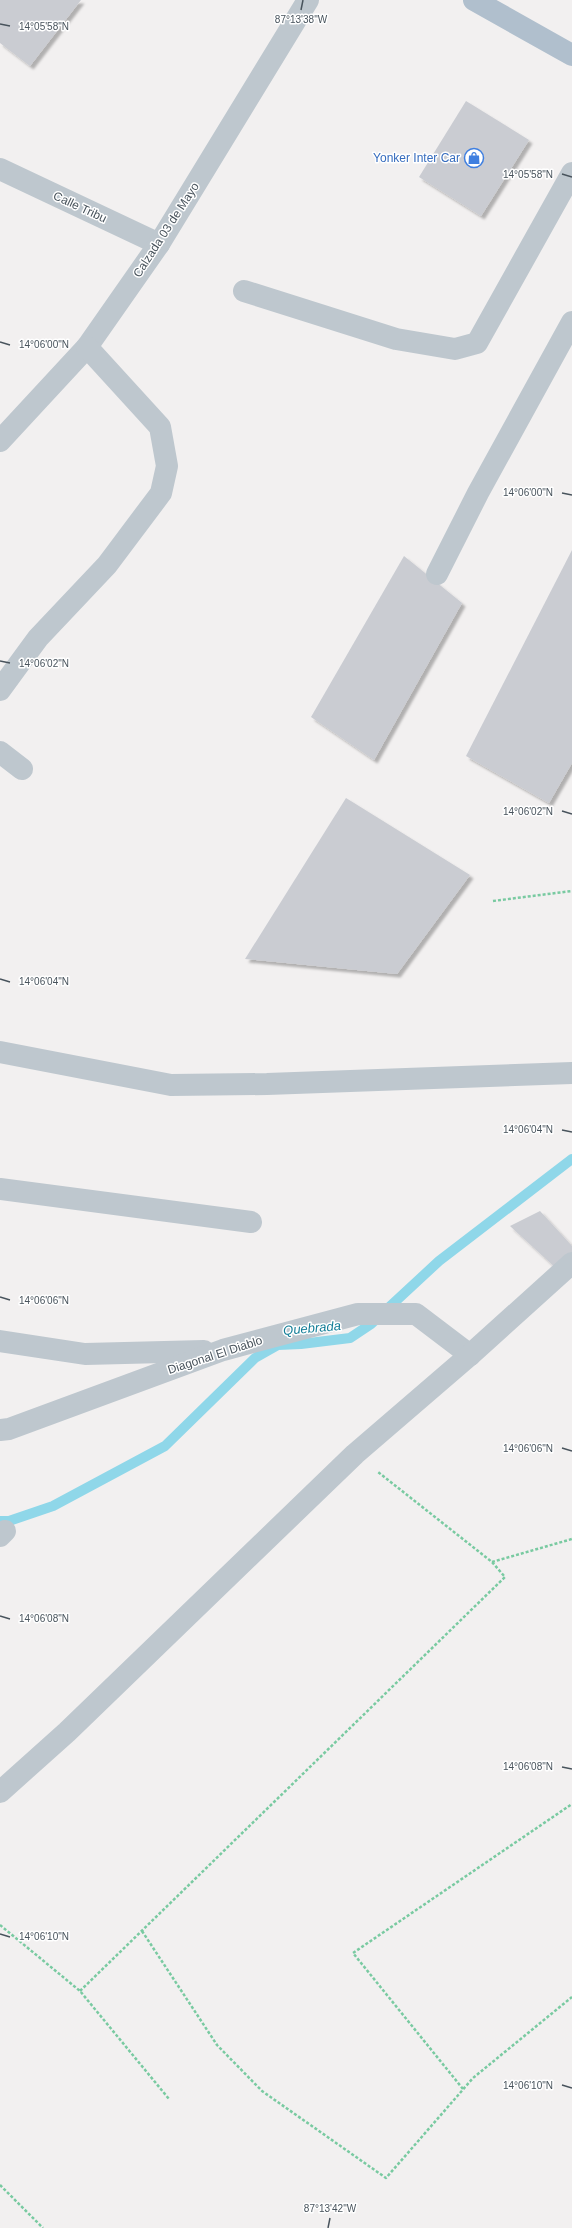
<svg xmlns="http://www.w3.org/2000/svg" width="572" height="2228" viewBox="0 0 572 2228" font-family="Helvetica,sans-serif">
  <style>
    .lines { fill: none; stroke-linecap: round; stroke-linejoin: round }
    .stream { stroke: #8fd7e9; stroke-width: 10 }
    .building { fill: #caccd2; filter: url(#shadow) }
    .path { stroke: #79caa1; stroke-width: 2.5; stroke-dasharray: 3 2; stroke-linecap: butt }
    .minor { stroke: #bec7ce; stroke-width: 22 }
    .major { stroke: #b0bfcd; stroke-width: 22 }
    .ticks { fill: none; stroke: #48535c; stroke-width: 1.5 }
    .labels { text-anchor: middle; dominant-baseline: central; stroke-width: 3; stroke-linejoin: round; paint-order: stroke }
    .shop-label { font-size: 12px; fill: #366cbe; stroke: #fff; text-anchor: end }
    .street-label { font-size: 12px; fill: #48535c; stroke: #fff }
    .water-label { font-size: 13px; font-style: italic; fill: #127d97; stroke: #fff }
    .ticks-label { font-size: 10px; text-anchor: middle; fill: #48535c; stroke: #fff; stroke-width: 3; stroke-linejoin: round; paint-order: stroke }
  </style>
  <defs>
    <filter id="shadow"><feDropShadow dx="3.5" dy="3.5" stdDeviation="1" flood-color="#0004"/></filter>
  </defs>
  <rect width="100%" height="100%" fill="#f2f0f0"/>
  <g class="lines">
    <path class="stream" d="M 0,1521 L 9,1521 L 53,1506 L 165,1446 L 255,1358 L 278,1345 L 301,1344 L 350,1338 L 371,1324 L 439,1261 L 572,1159"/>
  </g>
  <g class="building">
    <path d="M 0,0 L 81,0 L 30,66 L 0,43 Z"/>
    <path d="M 466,101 L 529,140 L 481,216 L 419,177 Z"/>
    <path d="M 572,550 L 572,763 L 549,803 L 466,756 Z"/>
    <path d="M 404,556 L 462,603 L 374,760 L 311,717 Z"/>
    <path d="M 346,798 L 470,875 L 397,974 L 245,959 Z"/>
    <path d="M 540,1211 L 572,1246 L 572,1260 L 558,1270 L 510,1226 Z"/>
  </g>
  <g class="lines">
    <g class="path">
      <path d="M 493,901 L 572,891"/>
      <path d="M 492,1562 L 572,1539"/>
      <path d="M 0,1925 L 80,1991 L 169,2099"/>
      <path d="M 142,1931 L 217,2045 L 262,2091 L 386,2178 L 473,2078 L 572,1997"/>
      <path d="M 80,1991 L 505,1577 L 492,1562 L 378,1472"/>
      <path d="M 463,2089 L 353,1953 L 572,1804"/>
      <path d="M 0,2185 L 43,2228"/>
    </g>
    <g class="minor">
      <path d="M 0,169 L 159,244"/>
      <path d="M 244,291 L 396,339 L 455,349 L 477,343 L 572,173"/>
      <path d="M 0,441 L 87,347 L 159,244 L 308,0"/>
      <path d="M 437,574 L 478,493 L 572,322"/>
      <path d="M 0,690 L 38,638 L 107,565 L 161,493 L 167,466 L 160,427 L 87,347"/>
      <path d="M 0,752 L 22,769"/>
      <path d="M 0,1052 L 171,1085 L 267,1084 L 572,1073"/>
      <path d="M 0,1189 L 251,1222"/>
      <path d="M 0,1341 L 85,1354 L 204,1351"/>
      <path d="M 0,1430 L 9,1429 L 223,1350 L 358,1314 L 416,1314 L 470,1355"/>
      <path d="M 0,1536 L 5,1531"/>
      <path d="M 0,1792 L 67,1732 L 355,1454 L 470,1355 L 572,1263"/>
    </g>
    <path class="major" d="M 474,0 L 572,55"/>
  </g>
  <path class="ticks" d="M 301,10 L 303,0M 0,24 L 10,26M 562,174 L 572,177M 0,342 L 10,345M 562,493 L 572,495M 0,661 L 10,663M 562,811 L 572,814M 0,979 L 10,982M 562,1130 L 572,1132M 0,1297 L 10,1300M 562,1448 L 572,1451M 0,1616 L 10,1619M 562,1767 L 572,1769M 0,1934 L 10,1937M 562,2085 L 572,2088M 328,2228 L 330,2218"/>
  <defs>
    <g id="shop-ring" transform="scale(1)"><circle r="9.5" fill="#fff" stroke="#3f7fe0" stroke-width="1.5"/><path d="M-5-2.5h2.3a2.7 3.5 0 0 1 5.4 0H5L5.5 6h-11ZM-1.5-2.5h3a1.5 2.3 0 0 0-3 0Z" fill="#3f7fe0"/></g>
  </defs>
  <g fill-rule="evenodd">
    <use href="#shop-ring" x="474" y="158"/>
  </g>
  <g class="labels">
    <g class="shop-label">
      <text x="460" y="158">Yonker Inter Car</text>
    </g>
    <g class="street-label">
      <text transform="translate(80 207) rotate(25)">Calle Tribu</text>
      <text transform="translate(166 230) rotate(-57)">Calzada 03 de Mayo</text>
      <text transform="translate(215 1355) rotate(-18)">Diagonal El Diablo</text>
    </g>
    <g class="water-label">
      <text transform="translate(312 1328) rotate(-5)">Quebrada</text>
    </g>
  </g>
  <g class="ticks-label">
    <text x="301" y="23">87°13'38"W</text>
    <text x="44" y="30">14°05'58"N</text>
    <text x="528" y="178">14°05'58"N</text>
    <text x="44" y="348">14°06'00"N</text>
    <text x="528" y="496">14°06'00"N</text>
    <text x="44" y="667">14°06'02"N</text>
    <text x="528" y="815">14°06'02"N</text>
    <text x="44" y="985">14°06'04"N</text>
    <text x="528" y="1133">14°06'04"N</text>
    <text x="44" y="1304">14°06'06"N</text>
    <text x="528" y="1452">14°06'06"N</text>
    <text x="44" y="1622">14°06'08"N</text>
    <text x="528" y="1770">14°06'08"N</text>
    <text x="44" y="1940">14°06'10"N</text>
    <text x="528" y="2089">14°06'10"N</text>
    <text x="330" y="2212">87°13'42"W</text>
  </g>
</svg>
